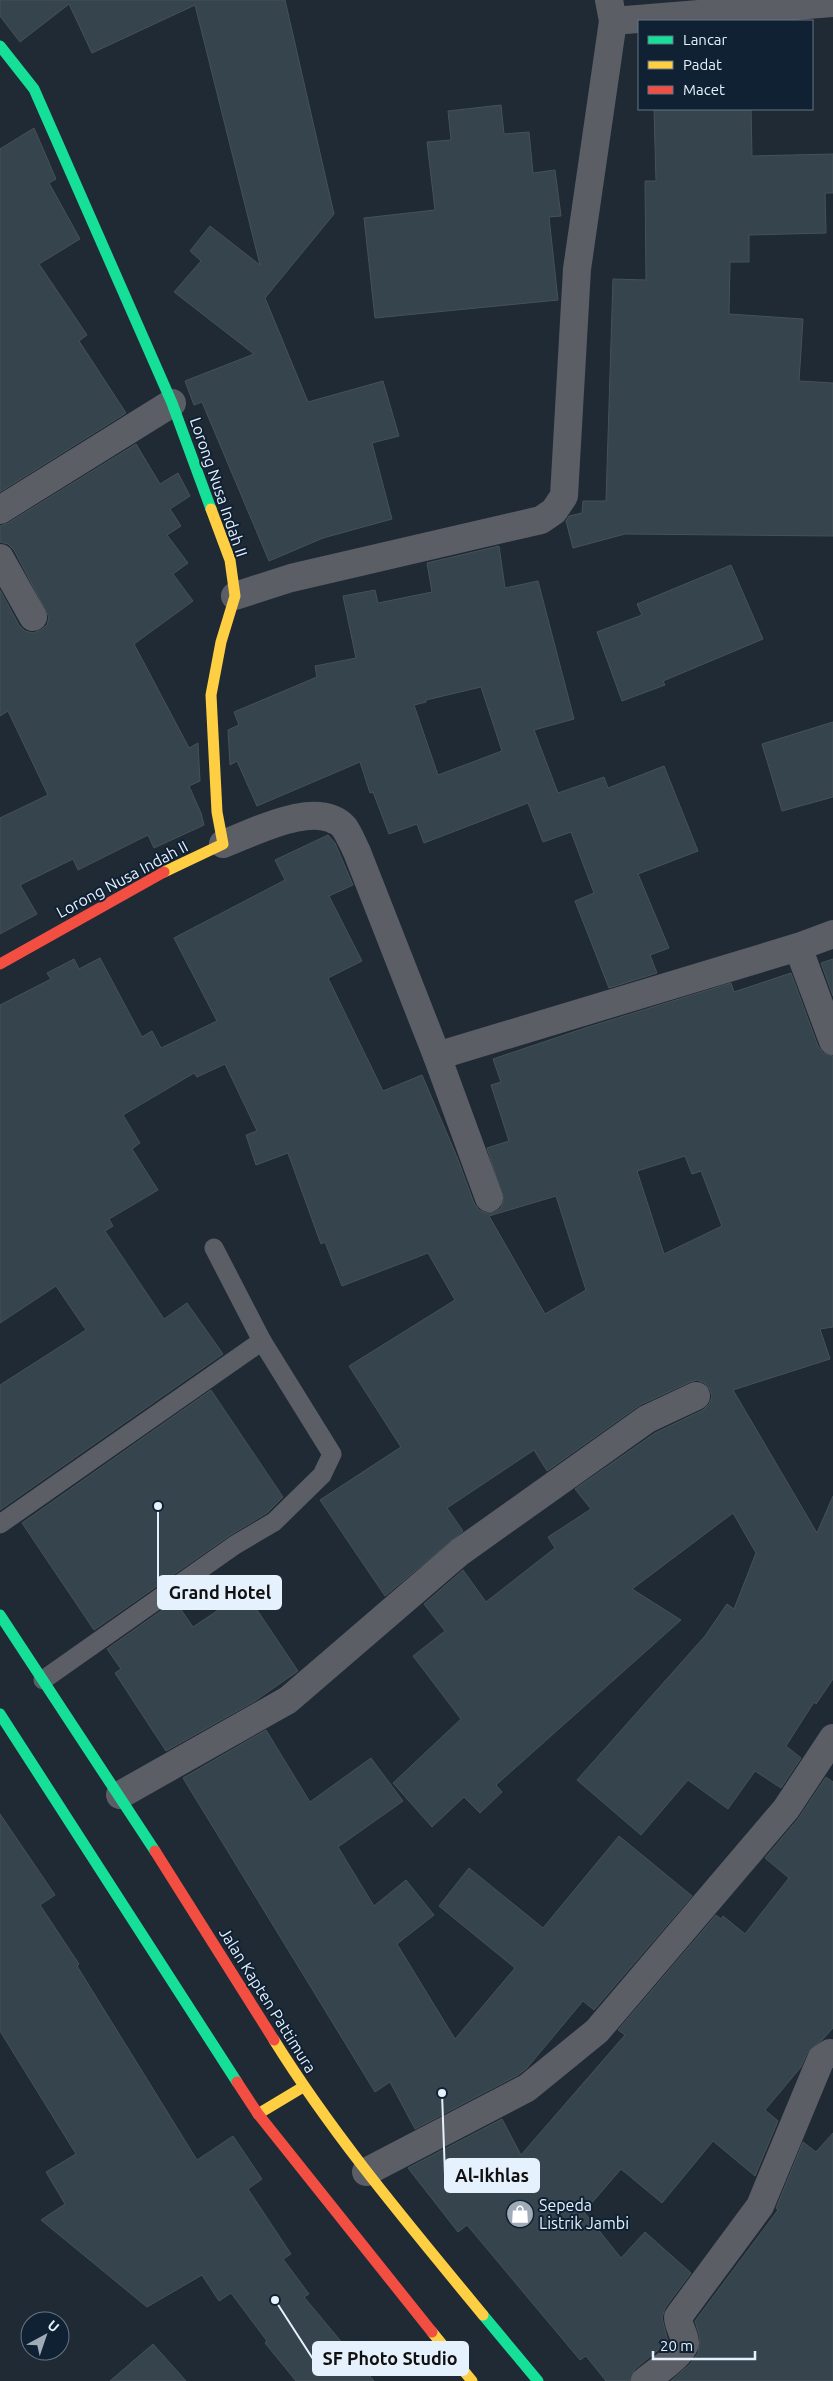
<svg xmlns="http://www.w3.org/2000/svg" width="833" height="2381" viewBox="0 0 833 2381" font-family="Ubuntu,sans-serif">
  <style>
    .building { fill: #35444d; stroke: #465158; fill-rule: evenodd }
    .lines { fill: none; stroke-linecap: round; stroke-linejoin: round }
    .lane { stroke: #5c5e66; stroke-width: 19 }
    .street { stroke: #5c5e66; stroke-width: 28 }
    .fast { stroke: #16e098; stroke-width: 11 }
    .slow { stroke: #ffcf43; stroke-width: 11 }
    .jam { stroke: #f24e42; stroke-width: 11 }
    .labels { text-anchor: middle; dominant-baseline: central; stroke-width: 4; stroke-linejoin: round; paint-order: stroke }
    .street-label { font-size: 16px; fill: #e6f1fe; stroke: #0f2133 }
    .poi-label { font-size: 16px; fill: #e6f1fe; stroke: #0f2133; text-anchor: start }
    .leader { fill: none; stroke: #e6f1fe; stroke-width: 2 }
    .callout-dot { fill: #e6f1fe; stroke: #0f2133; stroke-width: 2 }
    .callout { fill: #e6f1fe; stroke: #e6f1fe; stroke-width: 2 }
    .callout-label { font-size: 18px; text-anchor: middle; font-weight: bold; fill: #111 }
  </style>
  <rect width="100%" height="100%" fill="#202a35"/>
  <g class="building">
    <path d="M 0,0 L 285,0 L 334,214 L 265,298 L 308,402 L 383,381 L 399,436 L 372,443 L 392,519 L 323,538 L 269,561 L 202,402 L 194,405 L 185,381 L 254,354 L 174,292 L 201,261 L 190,251 L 210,226 L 260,265 L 195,5 L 92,53 L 69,4 L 20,42 L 0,16 Z"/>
    <path d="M 501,105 L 504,134 L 529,132 L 533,173 L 555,170 L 561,216 L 549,217 L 558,300 L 375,318 L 364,218 L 435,210 L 427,142 L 451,140 L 448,111 Z"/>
    <path d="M 654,109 L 751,109 L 752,156 L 833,154 L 833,193 L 825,193 L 826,233 L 749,235 L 749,262 L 730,262 L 729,314 L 803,319 L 799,381 L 833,383 L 833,536 L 625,534 L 573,548 L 566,521 L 569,516 L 582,513 L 583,501 L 606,501 L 613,279 L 646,280 L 645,181 L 656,181 Z"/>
    <path d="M 34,128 L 56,179 L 49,183 L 80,239 L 39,264 L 87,335 L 79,341 L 126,413 L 0,492 L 0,149 Z"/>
    <path d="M 136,444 L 160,484 L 178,473 L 190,496 L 170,509 L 181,526 L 167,535 L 188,563 L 173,574 L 193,601 L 134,644 L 189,748 L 198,743 L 200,781 L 189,786 L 201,813 L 204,825 L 154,848 L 148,835 L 78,870 L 73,859 L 20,885 L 37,914 L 0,934 L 0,818 L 48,795 L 8,711 L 0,716 L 0,590 L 19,625 L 25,631 L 33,633 L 41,630 L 47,625 L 49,617 L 14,550 L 8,544 L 0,542 L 0,526 L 8,523 Z"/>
    <path d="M 499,546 L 505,588 L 538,581 L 574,719 L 534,730 L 558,793 L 604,777 L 608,788 L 664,766 L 698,851 L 638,874 L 669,948 L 650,955 L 657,973 L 609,988 L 575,901 L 594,893 L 571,832 L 543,842 L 528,803 L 424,843 L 417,824 L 389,834 L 373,792 L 370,793 L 360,762 L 257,806 L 237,761 L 230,765 L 228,730 L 239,725 L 234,712 L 317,677 L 315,666 L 356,658 L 343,596 L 375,590 L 378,603 L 432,592 L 427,563 ZM 481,687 L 502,751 L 438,775 L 414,705 L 426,702 L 426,700 Z"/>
    <path d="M 731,565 L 763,639 L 663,681 L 665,685 L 622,701 L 597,632 L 642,615 L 637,604 Z"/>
    <path d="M 833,722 L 833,797 L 782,811 L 762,744 Z"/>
    <path d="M 328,835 L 335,843 L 353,885 L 329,896 L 362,961 L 328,978 L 383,1091 L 422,1075 L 457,1157 L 474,1203 L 479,1210 L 486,1213 L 495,1212 L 501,1208 L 504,1200 L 487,1148 L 509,1141 L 491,1085 L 501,1082 L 493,1059 L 585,1028 L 731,983 L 734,992 L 791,973 L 818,1046 L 823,1053 L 833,1056 L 833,1327 L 820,1329 L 830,1359 L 733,1390 L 817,1533 L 833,1496 L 833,1679 L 816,1704 L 814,1702 L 786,1746 L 801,1758 L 781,1788 L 755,1771 L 728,1809 L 688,1780 L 641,1835 L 577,1780 L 705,1636 L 727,1604 L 734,1609 L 756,1553 L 733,1513 L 632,1589 L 681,1620 L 496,1785 L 502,1792 L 480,1813 L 464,1797 L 432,1827 L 393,1783 L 461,1719 L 413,1656 L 445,1631 L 424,1604 L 463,1570 L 486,1602 L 555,1548 L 548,1537 L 591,1509 L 575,1489 L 655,1433 L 703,1410 L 709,1404 L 712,1397 L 710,1390 L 704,1383 L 697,1380 L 690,1382 L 640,1405 L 547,1471 L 534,1450 L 447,1508 L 463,1531 L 385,1596 L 320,1500 L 401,1447 L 349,1366 L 455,1300 L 428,1253 L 342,1286 L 325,1242 L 321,1244 L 288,1153 L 256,1165 L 246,1135 L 257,1131 L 225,1064 L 197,1077 L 194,1073 L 123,1115 L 140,1143 L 132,1149 L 158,1190 L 109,1219 L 113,1226 L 105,1231 L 164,1319 L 187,1303 L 223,1354 L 0,1510 L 0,1385 L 86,1330 L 56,1286 L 0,1323 L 0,1005 L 51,979 L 47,973 L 74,959 L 79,969 L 100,958 L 142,1037 L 152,1031 L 161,1048 L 217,1021 L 174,938 L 285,880 L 275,860 ZM 685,1156 L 692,1174 L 701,1171 L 722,1226 L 664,1254 L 637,1171 ZM 556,1196 L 586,1290 L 545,1314 L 489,1216 Z"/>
    <path d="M 833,959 L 833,996 L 821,963 Z"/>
    <path d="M 211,1390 L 283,1497 L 267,1513 L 229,1536 L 94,1630 L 22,1523 Z"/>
    <path d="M 245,1592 L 298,1671 L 255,1701 L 166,1751 L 115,1673 L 121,1669 L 107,1649 L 175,1601 L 193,1627 Z"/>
    <path d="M 266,1730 L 310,1802 L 371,1758 L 403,1801 L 338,1847 L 374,1906 L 406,1880 L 434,1915 L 397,1944 L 455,2039 L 515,1968 L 439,1906 L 469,1868 L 543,1928 L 619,1836 L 692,1896 L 594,2010 L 583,2001 L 527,2068 L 518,2075 L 415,2129 L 390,2082 L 375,2092 L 183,1778 Z"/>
    <path d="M 826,1777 L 833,1782 L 833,2028 L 823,2039 L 807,2053 L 801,2067 L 765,2110 L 778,2121 L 755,2176 L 713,2141 L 662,2203 L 621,2169 L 584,2212 L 621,2258 L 645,2232 L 691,2273 L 665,2308 L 662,2318 L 668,2342 L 635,2369 L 630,2381 L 606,2381 L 586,2356 L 580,2360 L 467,2225 L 458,2232 L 408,2168 L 502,2119 L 521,2155 L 625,2035 L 618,2030 L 716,1915 L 721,1919 L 723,1916 L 745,1934 L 789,1878 L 765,1858 L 798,1819 Z"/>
    <path d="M 0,1814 L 55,1895 L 40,1905 L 79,1964 L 77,1966 L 197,2160 L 233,2136 L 262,2179 L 248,2189 L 291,2254 L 283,2259 L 309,2294 L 304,2297 L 374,2381 L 296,2381 L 265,2343 L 267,2341 L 231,2293 L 219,2301 L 202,2275 L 147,2307 L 41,2220 L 65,2204 L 46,2172 L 76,2154 L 0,2031 Z"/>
    <path d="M 833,2133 L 833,2381 L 671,2381 L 691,2363 L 698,2353 L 700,2338 L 695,2321 L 778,2210 L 776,2208 L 803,2142 L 816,2152 Z"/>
    <path d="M 153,2344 L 186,2381 L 110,2381 Z"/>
  </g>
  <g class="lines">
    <g class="lane">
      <path d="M 214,1248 L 262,1341"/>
      <path d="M 0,1524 L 262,1341 L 332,1454 L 322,1475 L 274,1522 L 235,1545 L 43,1680"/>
    </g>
    <g class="street">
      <path d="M 613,21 L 833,3"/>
      <path d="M 0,510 L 172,403"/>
      <path d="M 0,558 L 33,617"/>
      <path d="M 235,596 L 291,578 L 541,520 L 554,511 L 564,496 L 577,269 L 613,21 L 609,0"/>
      <path d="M 223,844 C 253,833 317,798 344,827 C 349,834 353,844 357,852 L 437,1056 L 489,1198"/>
      <path d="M 798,947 L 833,1041"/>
      <path d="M 437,1056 L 798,947 L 833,934"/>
      <path d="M 120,1795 L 288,1700 L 460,1552 L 647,1419 L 696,1396"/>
      <path d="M 366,2172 L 527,2088 L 597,2031 L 786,1809 L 833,1738"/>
      <path d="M 645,2381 C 654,2374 684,2353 685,2343 C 685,2335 678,2326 678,2317 L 760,2206 L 821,2059 L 830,2053 L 833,2054"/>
    </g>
    <g class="fast">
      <path d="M 0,46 L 34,89 L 172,403 L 211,509"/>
      <path d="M 0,1615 L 155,1851"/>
      <path d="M 0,1714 L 237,2082"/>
      <path d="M 483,2315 L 538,2381"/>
    </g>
    <g class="slow">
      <path d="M 164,872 L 223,844 L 217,812 L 211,695 L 221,642 L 235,596 L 230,560 L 211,509"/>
      <path d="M 274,2040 C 335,2138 410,2226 483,2315"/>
      <path d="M 258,2114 L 303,2087"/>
      <path d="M 432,2332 L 472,2381"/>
    </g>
    <g class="jam">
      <path d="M 0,964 L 164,872"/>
      <path d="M 155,1851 L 274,2040"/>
      <path d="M 237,2082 L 258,2114 L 432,2332"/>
    </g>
  </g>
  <defs>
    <g id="shop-disc" transform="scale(1.4375)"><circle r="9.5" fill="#a1abb8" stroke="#0f2133"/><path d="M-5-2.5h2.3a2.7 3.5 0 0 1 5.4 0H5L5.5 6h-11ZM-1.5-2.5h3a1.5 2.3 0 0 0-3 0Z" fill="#fff"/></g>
  </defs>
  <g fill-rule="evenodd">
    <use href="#shop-disc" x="520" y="2214"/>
  </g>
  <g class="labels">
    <g class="street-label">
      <text transform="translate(219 487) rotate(71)">Lorong Nusa Indah II</text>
      <text transform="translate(122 879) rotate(-28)">Lorong Nusa Indah II</text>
      <text transform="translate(268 2000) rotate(58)">Jalan Kapten Pattimura</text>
    </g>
    <g class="poi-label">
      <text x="539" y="2205">Sepeda<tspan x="539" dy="18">Listrik Jambi</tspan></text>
    </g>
  </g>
  <path class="leader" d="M158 1506L158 1592M442 2093L445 2175M275 2300L313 2359"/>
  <g class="callout-dot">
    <circle cx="158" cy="1506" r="5"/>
    <circle cx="442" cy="2093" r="5"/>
    <circle cx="275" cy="2300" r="5"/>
  </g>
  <g class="callout">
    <rect x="158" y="1576" width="123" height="33" rx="5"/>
    <rect x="445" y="2159" width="94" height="33" rx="5"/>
    <rect x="313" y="2342" width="155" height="33" rx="5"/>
  </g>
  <g class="callout-label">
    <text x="220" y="1599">Grand Hotel</text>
    <text x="492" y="2182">Al-Ikhlas</text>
    <text x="390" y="2365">SF Photo Studio</text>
  </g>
  <rect x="638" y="20" width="175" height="90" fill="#0f2133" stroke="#657484"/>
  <rect x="648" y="36" width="25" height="8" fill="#16e098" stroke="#657484"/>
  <text x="683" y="45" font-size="15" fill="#e6f1fe">Lancar</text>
  <rect x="648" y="61" width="25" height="8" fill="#ffcf43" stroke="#657484"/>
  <text x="683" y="70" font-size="15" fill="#e6f1fe">Padat</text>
  <rect x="648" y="86" width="25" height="8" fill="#f24e42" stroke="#657484"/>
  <text x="683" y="95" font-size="15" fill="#e6f1fe">Macet</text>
  <g transform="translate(45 2336) rotate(40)"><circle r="24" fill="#0f2133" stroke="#657484"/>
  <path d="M0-4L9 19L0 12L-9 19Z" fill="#a1abb8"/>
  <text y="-8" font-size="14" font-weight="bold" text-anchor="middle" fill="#e6f1fe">U</text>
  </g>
  <path d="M653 2351v8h102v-8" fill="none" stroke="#e6f1fe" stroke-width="2.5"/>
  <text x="660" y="2351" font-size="15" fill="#e6f1fe" stroke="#0f2133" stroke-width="4" paint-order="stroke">20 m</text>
</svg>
